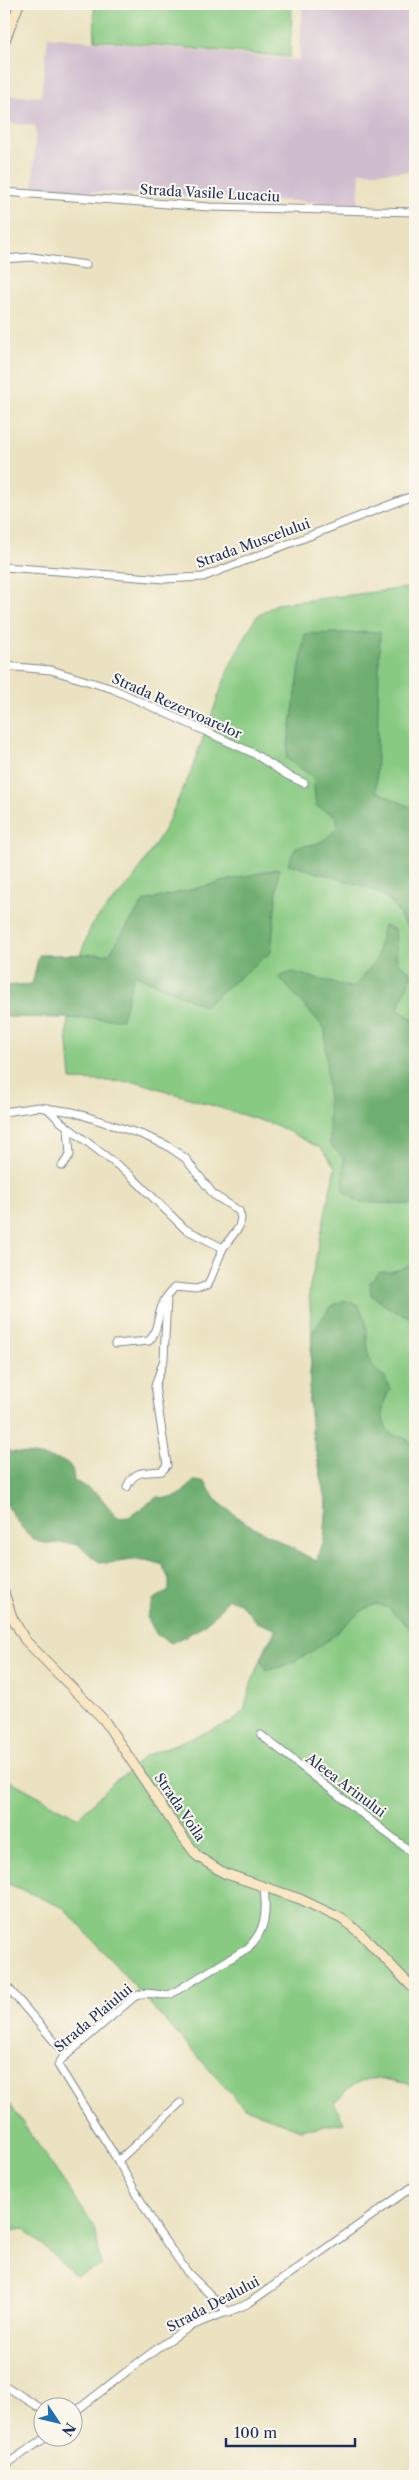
<svg xmlns="http://www.w3.org/2000/svg" width="419" height="2480" viewBox="0 0 419 2480" font-family="'Libre Caslon Text',serif">
  <style>
    .industrial { fill: #cfbdcf }
    .green { fill: #88ca82; stroke: #527c70 }
    .forest { fill: #6eae70; stroke: #446e67 }
    .lines { fill: none; stroke-linecap: round; stroke-linejoin: round }
    .minor-casing { stroke: #82888f; stroke-width: 9 }
    .secondary-casing { stroke: #82888f; stroke-width: 11 }
    .minor { stroke: #fff; stroke-width: 7 }
    .secondary { stroke: #f9e7c3; stroke-width: 9 }
    .labels { text-anchor: middle; dominant-baseline: central; stroke-width: 4; stroke-linejoin: round; paint-order: stroke }
    .street-label { font-size: 14px; fill: #1b2f5e; stroke: #fbf7ec }
  </style>
  <rect width="100%" height="100%" fill="#fbf7ec"/>
  <filter id="ink" filterUnits="userSpaceOnUse"><feTurbulence type="fractalNoise" baseFrequency=".02" numOctaves="2"/><feDisplacementMap in="SourceGraphic" scale="10" xChannelSelector="R" yChannelSelector="G"/><feConvolveMatrix kernelMatrix="1 2 1 2 8 2 1 2 1" color-interpolation-filters="sRGB"/></filter>
  <filter id="wash" filterUnits="userSpaceOnUse"><feTurbulence type="fractalNoise" baseFrequency=".0096" numOctaves="4" result="noise"/><feDisplacementMap in="SourceGraphic" scale="20" xChannelSelector="R" yChannelSelector="G"/><feGaussianBlur stdDeviation="1.12" result="paint"/><feColorMatrix in="noise" values="0 0 0 0 0 0 0 0 0 0 0 0 0 0 0 0 0 1.4 0 .05"/><feComposite in="paint" operator="in"/></filter>
  <g filter="url(#wash)">
    <rect width="100%" height="100%" fill="#eae2c0"/>
    <path class="industrial" d="M 303,4 L 415,4 L 415,172 L 360,172 L 358,204 L 33,189 L 36,126 L 4,123 L 4,95 L 41,97 L 48,37 L 299,60 Z"/>
    <g class="green">
      <path d="M 94,4 L 292,4 L 290,57 L 95,40 Z"/>
      <path d="M 415,587 L 415,2085 C 377,2078 363,2070 334,2103 L 344,2123 L 300,2130 L 243,2107 L 64,1908 L 4,1882 L 4,1777 L 78,1818 L 114,1781 L 126,1774 L 144,1756 L 232,1722 L 244,1711 L 251,1684 L 268,1643 L 309,1581 L 324,1542 L 327,1504 L 312,1432 L 309,1401 L 312,1333 L 309,1291 L 335,1167 L 322,1149 L 278,1126 L 138,1082 L 71,1080 L 67,1032 L 71,979 L 92,924 L 134,878 L 164,830 L 190,774 L 229,667 L 256,617 L 276,604 Z"/>
      <path d="M 4,2096 L 95,2227 L 101,2266 L 76,2276 L 24,2229 L 4,2232 Z"/>
    </g>
    <g class="forest">
      <path d="M 380,632 L 376,791 L 415,809 L 415,926 L 406,925 L 390,900 L 368,887 L 288,864 L 296,847 C 319,844 323,844 338,826 L 336,816 L 316,806 L 313,777 L 286,758 L 305,634 Z"/>
      <path d="M 279,868 L 271,952 L 204,1006 L 134,974 L 122,1019 L 4,1017 L 4,986 L 32,984 L 39,955 L 109,954 L 144,901 Z"/>
      <path d="M 384,925 L 395,930 L 397,962 L 412,973 L 398,1009 L 415,1021 L 415,1075 L 408,1095 L 415,1104 L 415,1205 L 359,1202 L 343,1191 L 344,1158 L 330,1145 L 325,1029 L 279,977 L 292,972 L 353,988 L 376,960 Z"/>
      <path d="M 415,1264 L 415,1321 L 410,1317 L 392,1310 L 371,1295 L 370,1282 L 380,1272 L 391,1272 Z"/>
      <path d="M 345,1300 L 358,1305 C 360,1310 364,1315 365,1319 C 370,1340 362,1365 384,1376 L 390,1389 C 381,1406 379,1421 392,1435 L 402,1436 L 415,1446 L 415,1633 L 388,1608 L 377,1604 C 358,1610 348,1623 334,1635 C 315,1651 290,1667 266,1670 L 261,1660 L 268,1643 L 277,1630 L 257,1622 L 240,1603 L 228,1599 L 213,1617 L 197,1630 L 171,1643 L 157,1635 L 147,1617 L 154,1599 L 169,1591 L 169,1579 L 162,1565 C 139,1555 129,1562 106,1563 C 93,1563 88,1549 77,1545 C 66,1541 51,1545 39,1542 C 27,1538 7,1509 4,1497 C 0,1484 4,1465 4,1451 C 9,1450 62,1460 66,1462 C 73,1467 73,1473 74,1480 L 99,1495 L 117,1518 L 129,1517 L 157,1497 C 180,1500 179,1495 194,1481 L 205,1482 L 215,1499 L 241,1520 L 316,1561 L 324,1542 L 327,1504 L 312,1432 L 309,1401 L 312,1333 L 330,1307 Z"/>
    </g>
  </g>
  <g filter="url(#ink)">
    <g class="lines">
      <g class="minor-casing">
        <g id="minor">
          <path d="M 4,192 L 209,207 L 415,212"/>
          <path d="M 4,259 L 32,257 L 86,265"/>
          <path d="M 4,567 L 165,579 L 203,577 L 415,495"/>
          <path d="M 4,666 L 51,670 L 113,689 L 253,753 L 287,775 L 304,783"/>
          <path d="M 47,1108 L 61,1122 L 129,1174 L 185,1229 L 223,1248"/>
          <path d="M 4,1112 L 38,1107 L 73,1112 L 143,1135 L 166,1145 L 185,1158 L 214,1195 L 239,1211 L 241,1218 L 239,1227 L 223,1248 L 208,1285 L 196,1289 L 175,1287 L 167,1296 L 164,1359 L 155,1386 L 167,1465 L 162,1471 C 146,1473 134,1469 127,1487"/>
          <path d="M 62,1166 L 70,1155 L 68,1128"/>
          <path d="M 115,1344 L 149,1341 C 159,1331 157,1312 165,1299"/>
          <path d="M 261,1735 L 415,1855"/>
          <path d="M 4,1983 L 66,2055"/>
          <path d="M 118,2161 L 180,2103"/>
          <path d="M 229,2313 L 188,2273 L 158,2231 L 118,2161 L 58,2065 L 62,2059 L 134,1997 C 150,1988 156,1998 171,1994 L 248,1948 C 266,1930 267,1913 264,1888"/>
          <path d="M 4,2385 L 42,2409"/>
          <path d="M 72,2414 C 109,2386 144,2356 183,2331 C 203,2318 227,2314 249,2303 L 415,2185"/>
          <path d="M 4,2466 L 45,2438"/>
          <path d="M 4,2475 L 4,2476"/>
        </g>
      </g>
      <g class="secondary-casing">
        <g id="secondary">
          <path d="M 4,43 L 19,4"/>
          <path d="M 4,1592 L 12,1617 L 25,1640 L 104,1720 L 177,1829 L 197,1856 L 224,1873 L 300,1899 L 342,1919 L 361,1934 L 415,1990"/>
        </g>
      </g>
      <use href="#minor" class="minor"/>
      <use href="#secondary" class="secondary"/>
    </g>
  </g>
  <g class="labels">
    <g class="street-label">
      <text transform="translate(210 193) rotate(3)">Strada Vasile Lucaciu</text>
      <text transform="translate(253 543) rotate(-20)">Strada Muscelului</text>
      <text transform="translate(177 706) rotate(24)">Strada Rezervoarelor</text>
      <text transform="translate(346 1785) rotate(37)">Aleea Arinului</text>
      <text transform="translate(180 1807) rotate(56)">Strada Voila</text>
      <text transform="translate(93 2018) rotate(-40)">Strada Plaiului</text>
      <text transform="translate(213 2304) rotate(-28)">Strada Dealului</text>
    </g>
  </g>
  <rect width="419" height="2480" fill="none" stroke="#fbf7ec" stroke-width="20"/>
  <g transform="translate(58 2422) rotate(125)"><circle r="24" fill="#fbf7ec" stroke="#a1a7b3"/>
  <path d="M0-4L9 19L0 12L-9 19Z" fill="#1f6fb2"/>
  <text y="-8" font-size="14" font-weight="bold" text-anchor="middle" fill="#1b2f5e">N</text>
  </g>
  <path d="M226 2438v8h129v-8" fill="none" stroke="#1b2f5e" stroke-width="2.5"/>
  <text x="234" y="2438" font-size="15" fill="#1b2f5e" stroke="#fbf7ec" stroke-width="4" paint-order="stroke">100 m</text>
</svg>
